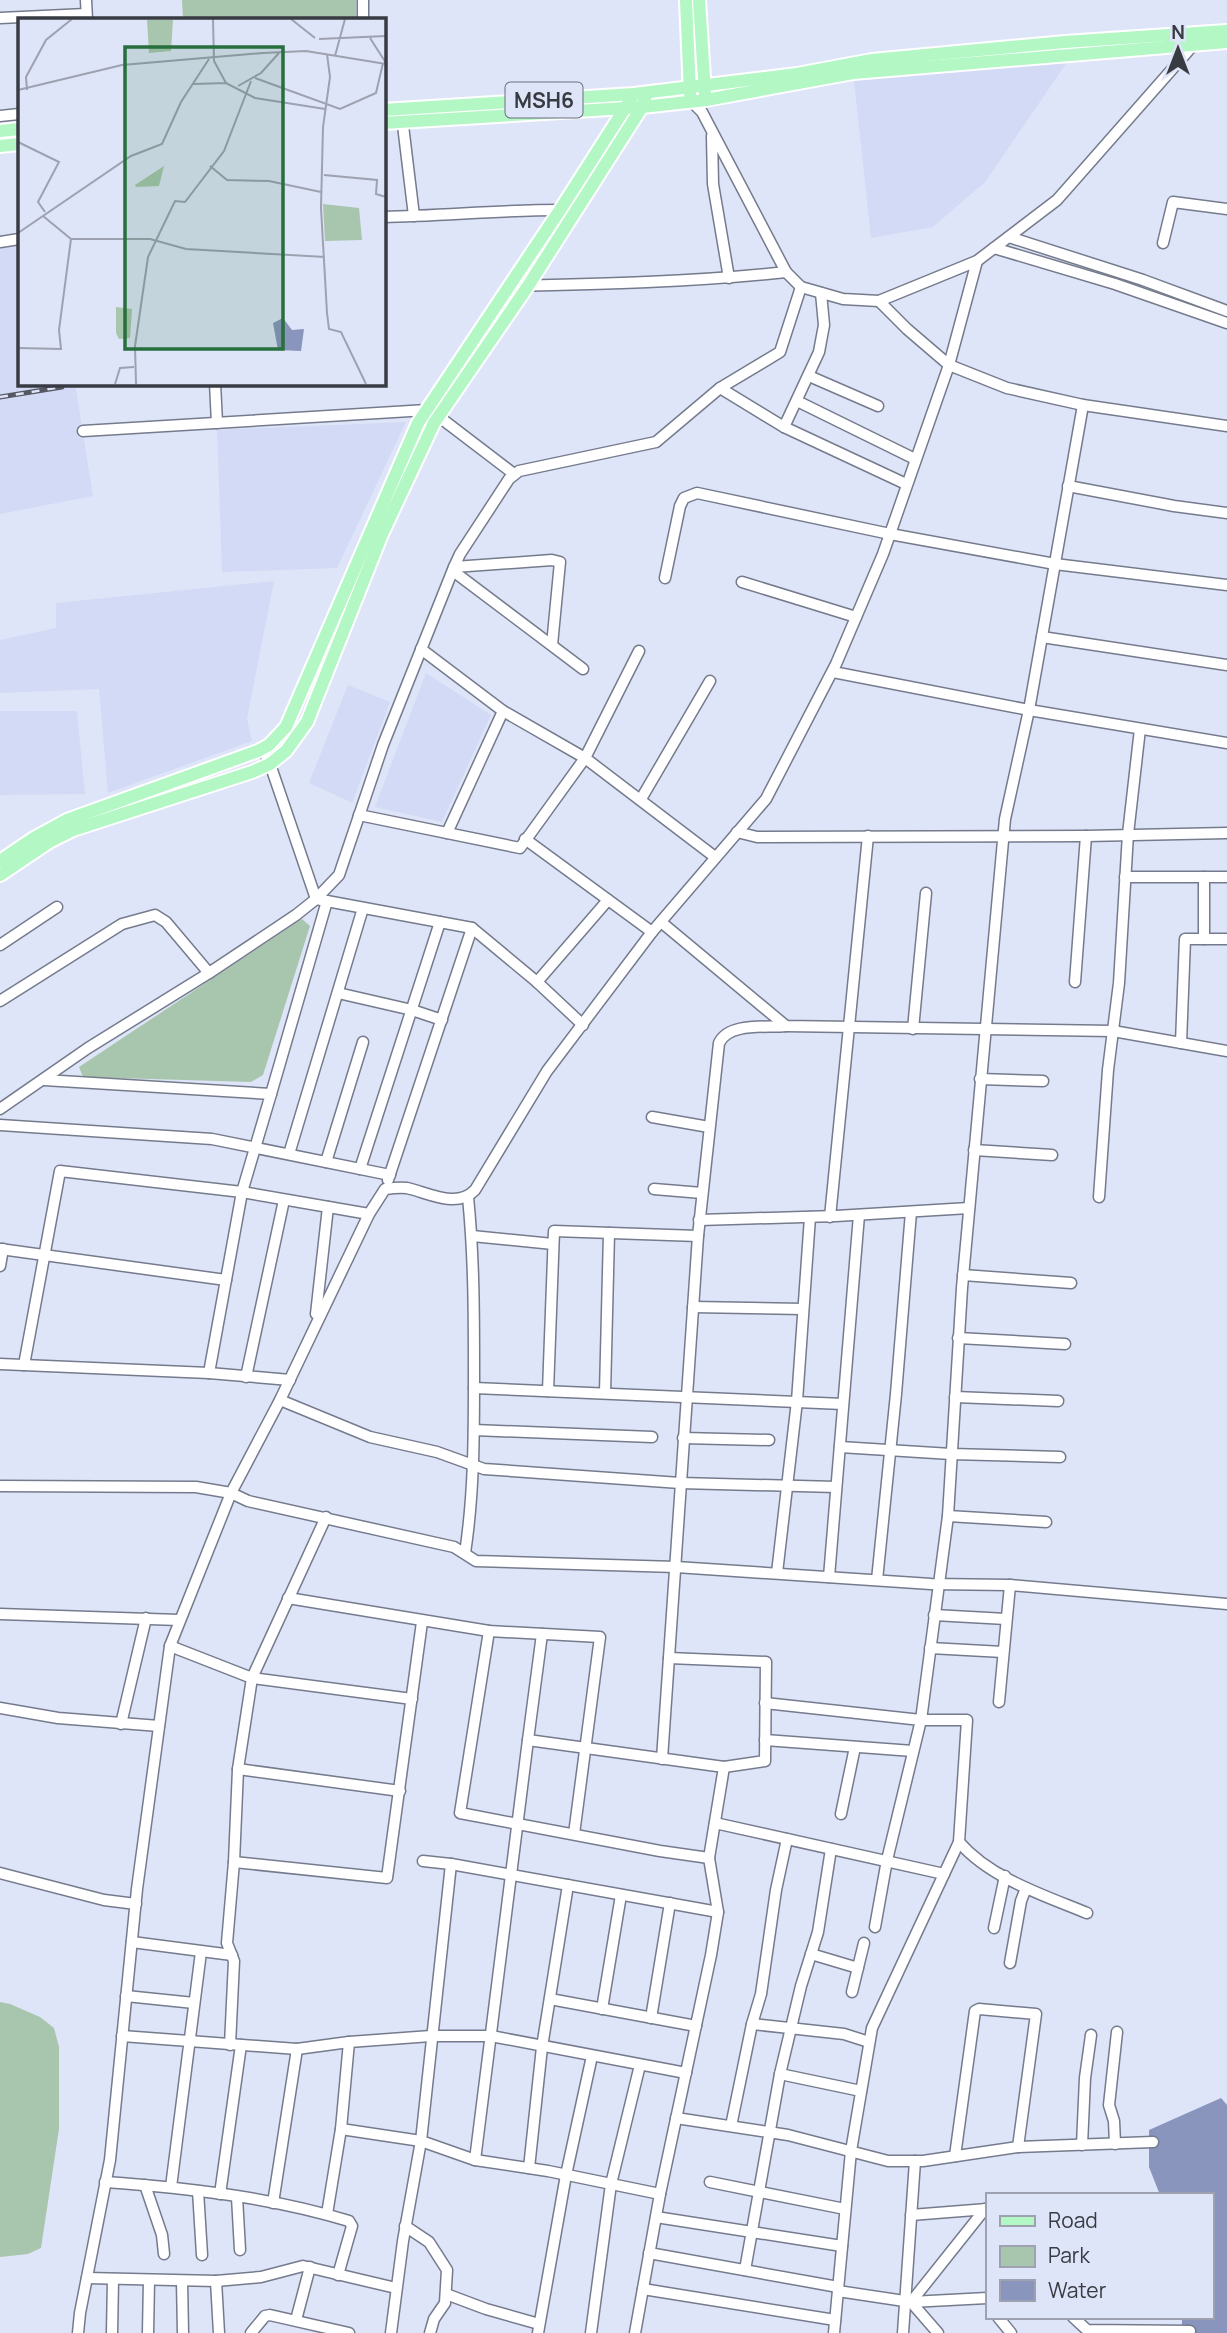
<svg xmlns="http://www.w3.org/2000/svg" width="1227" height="2333" viewBox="0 0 1227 2333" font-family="Manrope,sans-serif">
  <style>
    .built { fill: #d2daf5 }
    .green { fill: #a8c6ad }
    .water { fill: #8995bc }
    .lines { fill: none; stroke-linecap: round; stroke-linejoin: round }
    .minor-casing { stroke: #757b8d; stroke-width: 13 }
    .major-casing { stroke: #fff; stroke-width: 16 }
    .minor { stroke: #fff; stroke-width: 10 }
    .major { stroke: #b2f7c4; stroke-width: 12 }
    .rail-casing { stroke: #565963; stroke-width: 5 }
    .rail { stroke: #dfe5f9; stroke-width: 2.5; stroke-dasharray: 8; stroke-linecap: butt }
    .labels { text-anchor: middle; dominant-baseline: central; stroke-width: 7; stroke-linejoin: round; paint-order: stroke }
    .shield { fill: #dfe5f9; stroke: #6b6e7a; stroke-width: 2 }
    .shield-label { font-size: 21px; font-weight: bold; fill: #393b43 }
    .inset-road { fill: none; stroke: #9da1b0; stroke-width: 2 }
    .view { fill: #276f3c; fill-opacity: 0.15; stroke: #276f3c; stroke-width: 3.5 }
    .inset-edge { fill: none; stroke: #393b43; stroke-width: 3.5 }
  </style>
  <rect width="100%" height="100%" fill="#dfe5f9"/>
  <g class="built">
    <path d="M 1068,61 L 985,182 L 933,227 L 871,238 L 854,81 Z"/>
    <path d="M 0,234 L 19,239 L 19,383 L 75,383 L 93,496 L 0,514 Z"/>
    <path d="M 406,422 L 337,568 L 222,572 L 217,430 Z"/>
    <path d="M 274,581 L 247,719 L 252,741 L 108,793 L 99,689 L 0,693 L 0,640 L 56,628 L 56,603 Z"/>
    <path d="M 426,673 L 491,715 L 442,822 L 375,807 Z"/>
    <path d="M 348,685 L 390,702 L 352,803 L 309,783 Z"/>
    <path d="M 0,711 L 77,711 L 85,794 L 0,795 Z"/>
  </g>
  <g class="green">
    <path d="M 182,0 L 356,0 L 356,19 L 183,19 Z"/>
    <path d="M 302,919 L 310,926 L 263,1075 L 251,1082 L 83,1077 L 79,1067 Z"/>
    <path d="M 0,2002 L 10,2004 L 40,2017 L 54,2028 L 59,2047 L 59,2129 L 41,2248 L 28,2254 L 0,2257 Z"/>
  </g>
  <path class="water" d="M 1221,2098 L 1227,2105 L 1227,2333 L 1182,2333 L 1182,2317 L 1211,2317 L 1211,2195 L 1160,2195 L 1149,2167 L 1149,2130 Z"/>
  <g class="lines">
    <g class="minor-casing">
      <g id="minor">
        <path d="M 86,0 L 87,19"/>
        <path d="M 363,0 L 363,19"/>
        <path d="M 0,18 L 86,14"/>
        <path d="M 692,102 L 702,112 L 786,272 L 801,287 L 843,299 L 879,301 L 977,261 L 1057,200 L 1196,42"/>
        <path d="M 401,109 L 414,216"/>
        <path d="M 0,116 L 19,114"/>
        <path d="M 712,136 L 713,184 L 729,278"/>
        <path d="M 383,217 C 442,216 501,210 560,210"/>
        <path d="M 1009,237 L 1143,280 L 1227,311"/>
        <path d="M 0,242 L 19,239"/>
        <path d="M 1163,243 L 1173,202 L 1227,209"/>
        <path d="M 994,248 L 1115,284 L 1227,323"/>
        <path d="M 509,286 C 601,284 693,282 786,272"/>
        <path d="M 879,301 L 907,329 L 949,365 L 1007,388 L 1083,405 L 1227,426"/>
        <path d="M 809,376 L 878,406"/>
        <path d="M 215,383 L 217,423"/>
        <path d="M 720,388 L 784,427 L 906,484"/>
        <path d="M 797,401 L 915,459"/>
        <path d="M 784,427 L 819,352 L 824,325 L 821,293"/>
        <path d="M 83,431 L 427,410 L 438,416 L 514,474"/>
        <path d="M 1068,486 L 1174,506 L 1227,513"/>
        <path d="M 454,567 L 552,560 L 560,562 L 552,645"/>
        <path d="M 453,571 L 583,669"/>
        <path d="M 665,578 L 680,506 L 684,498 L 697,493 L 890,534 L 1055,564 L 1227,585"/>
        <path d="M 742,582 L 856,617"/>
        <path d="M 1042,637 L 1227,665"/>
        <path d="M 639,651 L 585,758 L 715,857"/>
        <path d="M 833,672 L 1029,710 L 1227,743"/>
        <path d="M 262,748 L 270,764 L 316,899 L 472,928 L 537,982 L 583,1025"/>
        <path d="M 641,799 L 710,681"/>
        <path d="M 359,815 L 520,848 L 585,758 L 503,711 L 421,649"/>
        <path d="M 737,832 L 757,837 L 1086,836 L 1227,833"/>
        <path d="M 447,833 L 503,711"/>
        <path d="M 525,839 L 652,932"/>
        <path d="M 1125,877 L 1227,877"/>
        <path d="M 1204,877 L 1204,939"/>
        <path d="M 661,922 L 786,1026 L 1113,1031 L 1227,1051"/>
        <path d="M 0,945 L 57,907"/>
        <path d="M 537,982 L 608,900"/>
        <path d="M 1075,982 L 1086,836"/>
        <path d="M 338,993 L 412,1010 L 442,1020"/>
        <path d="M 0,1001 L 122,924 L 155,915 L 166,922 L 209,973"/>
        <path d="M 913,1029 L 926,893"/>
        <path d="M 1181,1043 L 1185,939 L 1227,939"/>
        <path d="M 980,1079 L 1043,1081"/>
        <path d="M 44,1080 L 271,1094 L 242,1192 L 209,1373"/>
        <path d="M 271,1094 L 327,901"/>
        <path d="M 0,1109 L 88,1048 L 209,973 L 296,915 L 316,899 L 339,875 L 383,745 L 454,567 L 460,554 L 509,479 L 519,471 L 656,442 L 720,388 L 780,352 L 801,287"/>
        <path d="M 652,1117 L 709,1127"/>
        <path d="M 0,1125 L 212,1139 L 390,1175"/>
        <path d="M 974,1150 L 1052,1155"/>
        <path d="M 289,1154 L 363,908"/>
        <path d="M 326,1162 L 363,1042"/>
        <path d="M 360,1169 L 440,922"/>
        <path d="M 388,1180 L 472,928"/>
        <path d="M 654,1189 L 702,1193"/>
        <path d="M 1099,1197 L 1108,1070 L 1119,983 L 1128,834 L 1140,729"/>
        <path d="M 830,1217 L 868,836"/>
        <path d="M 699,1220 L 836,1216 L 969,1208"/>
        <path d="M 472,1236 L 553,1244"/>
        <path d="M 0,1249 L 226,1280"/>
        <path d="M 0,1266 L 3,1249"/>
        <path d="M 963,1275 L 1071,1283"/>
        <path d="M 693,1307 L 803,1309"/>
        <path d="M 316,1314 L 328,1207"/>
        <path d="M 958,1338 L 1065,1344"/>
        <path d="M 0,1364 L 209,1373 L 290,1380"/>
        <path d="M 24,1365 L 60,1171 L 242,1192 L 369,1214"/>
        <path d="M 246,1377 L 284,1200"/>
        <path d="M 474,1388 L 843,1404"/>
        <path d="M 548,1391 L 554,1231 L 698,1236"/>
        <path d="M 605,1393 L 609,1233"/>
        <path d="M 955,1397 L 1058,1401"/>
        <path d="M 280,1400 L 370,1437 L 437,1452 L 484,1469 L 680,1483 L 836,1487"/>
        <path d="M 474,1430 L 652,1437"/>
        <path d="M 683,1438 L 769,1440"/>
        <path d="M 840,1447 L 951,1454 L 1060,1457"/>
        <path d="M 0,1486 L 196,1487 L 231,1493 L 248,1501 L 454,1547 L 476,1561 L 676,1567 L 931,1584 L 1010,1585 L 1227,1604"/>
        <path d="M 948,1516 L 1046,1522"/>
        <path d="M 465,1553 C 474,1494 474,1435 474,1375 C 474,1315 474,1257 468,1197"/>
        <path d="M 777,1573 L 797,1401 L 810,1217"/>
        <path d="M 829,1577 L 859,1215"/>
        <path d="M 877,1580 L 896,1394 L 911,1212"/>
        <path d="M 288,1598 L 489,1631 L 600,1637 L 574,1834"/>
        <path d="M 0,1614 L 179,1620"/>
        <path d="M 934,1615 L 1006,1619"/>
        <path d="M 489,1631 L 460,1813 L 660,1851 L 709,1858"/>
        <path d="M 170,1646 L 252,1678 L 412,1699"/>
        <path d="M 930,1648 L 1003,1652"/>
        <path d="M 669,1658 L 766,1662 L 765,1761 L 724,1767"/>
        <path d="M 999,1702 L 1010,1585"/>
        <path d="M 765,1703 L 921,1720 L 887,1860 L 875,1927"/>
        <path d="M 0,1708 L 58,1718 L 159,1726"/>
        <path d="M 121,1724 L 146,1618"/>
        <path d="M 765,1740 L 913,1751"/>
        <path d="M 662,1759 L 698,1236 L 719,1043 C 729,1022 766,1028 786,1026"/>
        <path d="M 238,1769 L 400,1791"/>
        <path d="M 841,1814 L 855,1747"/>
        <path d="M 715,1823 L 944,1874"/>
        <path d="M 959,1842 C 990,1878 1043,1895 1087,1913"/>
        <path d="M 423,1861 L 451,1864"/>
        <path d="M 234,1862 L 387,1878 L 422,1622"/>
        <path d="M 0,1873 L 104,1900 L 136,1904"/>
        <path d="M 994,1928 L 1005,1876"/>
        <path d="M 132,1942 L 232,1955"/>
        <path d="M 811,1954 L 858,1968"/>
        <path d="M 1010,1963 L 1021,1901 L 1026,1888"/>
        <path d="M 852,1992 L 864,1943"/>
        <path d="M 126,1996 L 194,2003"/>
        <path d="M 550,1999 L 696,2026"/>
        <path d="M 602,2009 L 621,1895"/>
        <path d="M 651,2018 L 670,1903"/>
        <path d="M 752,2024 L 844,2034 L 869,2042"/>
        <path d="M 122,2036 L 297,2049 L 349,2042"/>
        <path d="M 230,2045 L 234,1961 L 227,1943 L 234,1862 L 238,1769 L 252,1678 L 326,1517"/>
        <path d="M 780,2074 L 861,2091"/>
        <path d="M 676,2118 L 788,2135 L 888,2161 L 923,2161 L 1018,2147 L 1153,2142"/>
        <path d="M 731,2126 L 752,2024 L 761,1994 L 776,1890 L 787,1839"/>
        <path d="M 341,2129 L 421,2141 L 475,2160 L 548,2171 L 660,2194 L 711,1955 L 718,1912 L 709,1858 L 724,1767 L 528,1740 L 542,1634"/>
        <path d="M 1115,2144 L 1114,2121 L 1109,2105 L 1117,2032"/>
        <path d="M 1082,2145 L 1085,2078 L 1091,2035"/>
        <path d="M 955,2156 L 975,2011 L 979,2009 L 1036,2014 L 1018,2147"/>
        <path d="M 475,2160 L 528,1740"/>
        <path d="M 529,2168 L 542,2047 L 568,1885"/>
        <path d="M 105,2182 C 187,2188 271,2197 349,2221 L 352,2226 L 338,2275"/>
        <path d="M 710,2182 L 845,2209"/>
        <path d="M 145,2185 L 162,2235 L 164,2254"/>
        <path d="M 171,2187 L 201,1952"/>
        <path d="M 198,2191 L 202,2255"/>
        <path d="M 220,2194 L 241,2045"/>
        <path d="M 237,2197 L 240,2250"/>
        <path d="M 273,2203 L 297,2049"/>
        <path d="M 327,2214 L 341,2129 L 349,2042 L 431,2036 L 491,2036 L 686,2073"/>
        <path d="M 911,2215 L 987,2209"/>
        <path d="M 656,2217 L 842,2246"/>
        <path d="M 405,2226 L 429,2242 L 447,2270 L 445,2303 L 434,2319 L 430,2333"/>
        <path d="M 649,2253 L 838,2287"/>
        <path d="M 745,2270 L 780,2074 L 801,1986 L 818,1932 L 831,1849"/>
        <path d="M 87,2278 L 216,2281 L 261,2277 L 303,2266 L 396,2288"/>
        <path d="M 182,2281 L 183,2333"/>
        <path d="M 216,2281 L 219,2333"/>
        <path d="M 643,2289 L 835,2320"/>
        <path d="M 838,2291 L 911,2302 L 987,2298"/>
        <path d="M 446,2294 L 486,2309 L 539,2324"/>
        <path d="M 998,2317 L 1011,2333"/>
        <path d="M 1073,2317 L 1087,2330 L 1190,2331"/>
        <path d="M 296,2320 L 310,2267"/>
        <path d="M 78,2333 L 80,2313 L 110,2160 L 137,1889 L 170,1646 L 231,1493 L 280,1400 L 369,1214 L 385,1189 C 392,1188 400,1187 407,1188 C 429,1193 457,1209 475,1190 L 547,1071 L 652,932 L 766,799 L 836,664 L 883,554 L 949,365 L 977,261"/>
        <path d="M 112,2333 L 113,2279"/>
        <path d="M 148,2333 L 149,2280"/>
        <path d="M 251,2333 L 265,2316 L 270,2315 L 349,2333"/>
        <path d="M 391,2333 L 403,2241 L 421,2141 L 451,1864 L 718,1912"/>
        <path d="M 538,2333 L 566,2175 L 592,2056"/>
        <path d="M 591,2333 L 611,2184 L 640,2065"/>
        <path d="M 635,2333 L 660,2194"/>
        <path d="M 834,2333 L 851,2151 L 872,2028 L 959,1842 L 967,1720 L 921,1720 L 948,1516 L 962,1288 L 1005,819 L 1029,710 L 1083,405"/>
        <path d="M 903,2333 L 915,2161"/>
        <path d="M 938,2333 L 911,2302 L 985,2209"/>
      </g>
    </g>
    <g class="major-casing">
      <g id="major">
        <path d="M 686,0 L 690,94"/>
        <path d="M 699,0 L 705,94"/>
        <path d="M 383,110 L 634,94 L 797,74 L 872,60 L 1065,42 L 1227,31"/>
        <path d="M 383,123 L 642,107 L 706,100 L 853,73 L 1227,42"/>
        <path d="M 0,131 L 19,129"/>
        <path d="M 0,146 L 19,144"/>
        <path d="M 0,861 L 34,838 L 67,820 L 258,751 L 269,745 L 286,727 L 418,423 L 560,210 L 634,94"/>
        <path d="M 0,875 L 49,842 L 73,830 L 252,772 L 270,764 L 286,751 L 307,722 L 382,534 L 434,423 L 528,286 L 642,107 L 647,93"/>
      </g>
    </g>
    <use href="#minor" class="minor"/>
    <use href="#major" class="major"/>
    <g class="rail-casing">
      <path id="rail" d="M 0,397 L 62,387"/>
    </g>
    <use href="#rail" class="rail"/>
  </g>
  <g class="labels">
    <rect class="shield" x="505.5" y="82.5" width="77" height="35" rx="5"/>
    <g class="shield-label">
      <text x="544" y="100">MSH6</text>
    </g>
  </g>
  <g transform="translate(18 18)">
    <rect width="368" height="368" fill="#dfe5f9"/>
    <path d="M 129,2 L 155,2 L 153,33 L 131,35 ZM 146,148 L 141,168 L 118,169 L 117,167 ZM 305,186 L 341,190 L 344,222 L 307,223 ZM 98,289 L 114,291 L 112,320 L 101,321 L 98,315 Z" fill="#a8c6ad"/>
    <path d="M 265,300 L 274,312 L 286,311 L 283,333 L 260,332 L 255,305 Z" fill="#8995bc"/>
    <path class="inset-road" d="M 195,1 L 196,43M 273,1 L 297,20M 352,20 L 368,45M 301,21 L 368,18M 309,36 L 312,59 L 305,109 L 303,190 L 309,295 L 311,311 L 323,314 L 348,366M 317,38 L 327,1M 196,43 L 208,65M 237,60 L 322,91 L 358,75 L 365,45M 175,66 L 208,65 L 237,80 L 307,91M 220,68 L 243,55 L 261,35M 0,72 L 104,47 L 245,35 L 288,33 L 368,46M 9,72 L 8,59 L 28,22 L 54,1M 0,124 L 41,144 L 20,184 L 27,194M 192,148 L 209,162 L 251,163 L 303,174M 306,157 L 359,162 L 358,176 L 368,179M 25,198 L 53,221 L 132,221 L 168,231 L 307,239M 0,215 L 113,138 L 144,126 L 163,84 L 191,41M 0,330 L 43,331 L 41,312 L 53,221M 97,366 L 102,350 L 116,349M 118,366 L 117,328 L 130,239 L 157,183 L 167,184 L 206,133 L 233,63"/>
    <path class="view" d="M 107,29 L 265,29 L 265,331 L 107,331 Z"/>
    <rect width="368" height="368" class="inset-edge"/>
  </g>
  <rect x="986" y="2193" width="228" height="126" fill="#dfe5f9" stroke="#9da1b0" stroke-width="2"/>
  <rect x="1000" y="2216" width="35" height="10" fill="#b2f7c4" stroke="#9da1b0" stroke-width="2"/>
  <text x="1048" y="2228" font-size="21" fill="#393b43">Road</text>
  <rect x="1000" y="2246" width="35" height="21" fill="#a8c6ad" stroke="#9da1b0" stroke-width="2"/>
  <text x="1048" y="2263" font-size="21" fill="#393b43">Park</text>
  <rect x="1000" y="2280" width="35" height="21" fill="#8995bc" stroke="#9da1b0" stroke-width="2"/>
  <text x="1048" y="2298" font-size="21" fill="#393b43">Water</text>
  <g transform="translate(1178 49)" stroke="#dfe5f9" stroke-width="5" paint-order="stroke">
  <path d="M0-5L12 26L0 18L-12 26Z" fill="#393b43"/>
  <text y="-10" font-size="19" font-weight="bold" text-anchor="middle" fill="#393b43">N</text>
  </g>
</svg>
